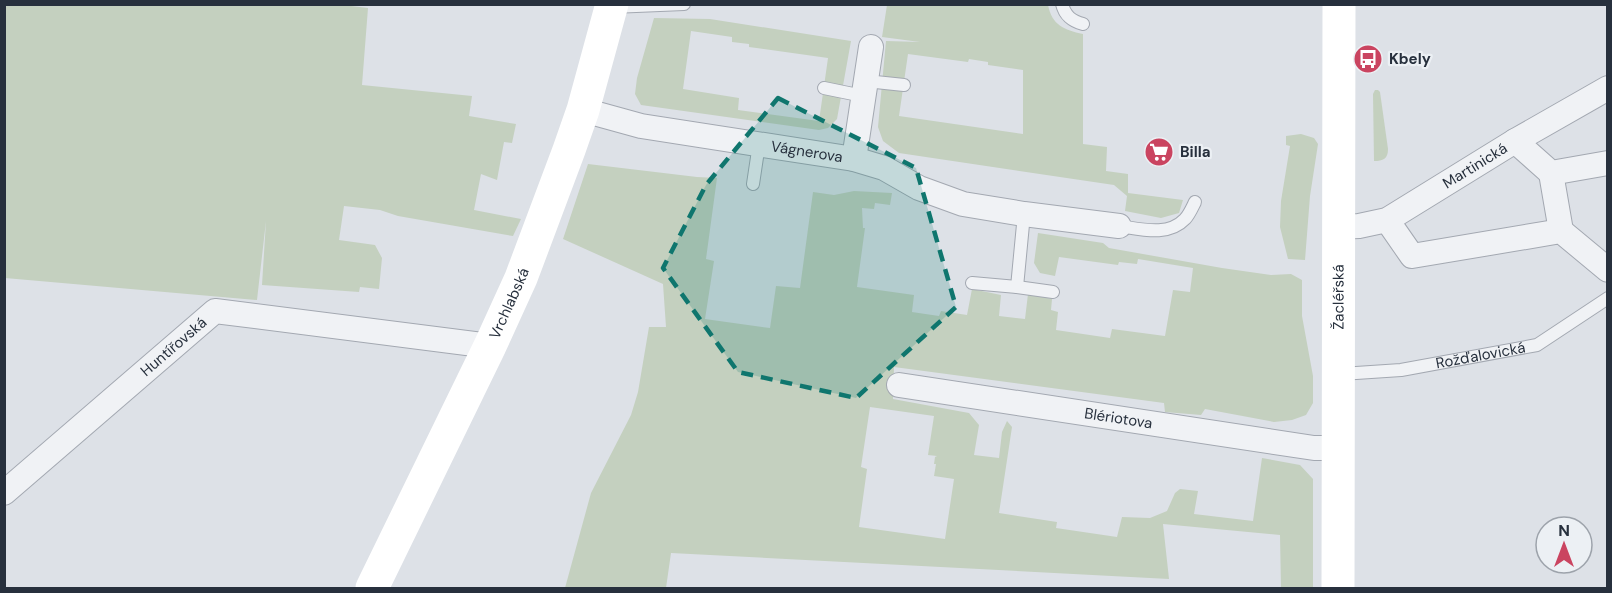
<svg xmlns="http://www.w3.org/2000/svg" width="1612" height="593" viewBox="0 0 1612 593" font-family="'DM Sans',sans-serif">
  <style>
    .green { fill: #c4d0bf; fill-rule: evenodd }
    .lines { fill: none; stroke-linecap: round; stroke-linejoin: round }
    .lane-casing { stroke: #a3a8b1; stroke-width: 14 }
    .street-casing { stroke: #a3a8b1; stroke-width: 26 }
    .lane { stroke: #f0f2f5; stroke-width: 12 }
    .street { stroke: #f0f2f5; stroke-width: 24 }
    .secondary { stroke: #fff; stroke-width: 33 }
    .marked { fill: #0f766e; fill-opacity: 0.2; stroke: #0f766e; stroke-width: 4.5; stroke-dasharray: 12 8; stroke-linejoin: round }
    .labels { text-anchor: middle; dominant-baseline: central; stroke-width: 4.5; stroke-linejoin: round; paint-order: stroke }
    .poi-label { font-size: 15px; font-weight: bold; fill: #27303d; stroke: #ecf0f4; text-anchor: start }
    .street-label { font-size: 15px; fill: #27303d; stroke: #ecf0f4 }
  </style>
  <rect width="100%" height="100%" fill="#dde1e7"/>
  <g class="green">
    <path d="M 343,5 L 368,8 L 362,85 L 472,96 L 469,116 L 516,124 L 512,143 L 504,142 L 497,180 L 481,174 L 474,210 L 521,219 L 513,236 L 398,216 L 380,210 L 344,206 L 339,240 L 375,245 L 382,258 L 379,289 L 360,287 L 359,292 L 262,285 L 266,221 L 257,300 L 5,278 L 5,5 Z"/>
    <path d="M 887,5 L 1048,5 C 1052,25 1064,30 1083,34 L 1083,144 L 1107,147 L 1106,171 L 1128,174 L 1128,193 L 1183,200 L 1179,213 L 1161,218 L 1125,211 L 1127,196 L 1114,185 L 899,153 L 883,141 L 878,127 L 886,41 L 920,42 L 882,37 ZM 908,54 L 968,62 L 969,59 L 988,62 L 988,65 L 1023,70 L 1023,134 L 899,116 Z"/>
    <path d="M 654,18 L 710,19 L 851,41 L 837,119 L 828,128 L 819,130 L 641,105 L 635,94 L 637,78 ZM 691,31 L 732,37 L 732,42 L 749,44 L 749,47 L 828,58 L 819,121 L 738,110 L 739,98 L 683,89 Z"/>
    <path d="M 1375,90 L 1378,90 L 1380,92 L 1388,149 C 1388,159 1383,161 1374,161 L 1373,94 Z"/>
    <path d="M 1301,134 L 1314,138 L 1318,144 L 1310,196 L 1305,260 L 1288,259 L 1280,227 L 1281,201 L 1290,146 L 1286,145 L 1286,136 Z"/>
    <path d="M 588,164 L 697,177 L 717,178 L 706,259 L 714,261 L 705,319 L 770,328 L 776,286 L 800,288 L 813,192 L 834,195 L 854,191 L 892,193 L 890,205 L 875,203 L 874,209 L 862,208 L 863,228 L 865,228 L 857,287 L 914,295 L 912,312 L 939,316 L 941,311 L 967,315 L 972,289 L 1001,295 L 999,316 L 1025,319 L 1028,294 L 1052,299 L 1051,310 L 1058,312 L 1056,330 L 1110,338 L 1112,329 L 1165,336 L 1173,290 L 1190,292 L 1193,268 L 1138,259 L 1137,264 L 1119,262 L 1118,265 L 1059,257 L 1055,276 L 1040,273 L 1034,263 L 1038,233 L 1103,243 L 1109,248 L 1222,268 L 1271,275 L 1291,274 L 1302,280 L 1302,316 L 1313,376 L 1313,403 L 1306,415 L 1292,420 L 1274,422 L 1205,409 L 1201,415 L 1165,412 L 1164,403 L 894,367 L 893,399 L 969,413 L 979,425 L 974,455 L 999,458 L 1002,432 L 1007,421 L 1012,427 L 999,513 L 1057,522 L 1056,528 L 1117,537 L 1122,517 L 1150,518 L 1167,511 L 1175,493 L 1180,489 L 1198,491 L 1194,514 L 1253,521 L 1262,458 L 1300,465 L 1313,479 L 1313,588 L 1281,588 L 1280,535 L 1163,524 L 1169,579 L 671,553 L 666,588 L 565,588 L 591,493 L 631,415 L 638,392 L 649,327 L 666,327 L 663,284 L 563,239 ZM 870,407 L 934,416 L 928,455 L 937,456 L 935,457 L 934,464 L 936,464 L 934,476 L 954,479 L 945,539 L 859,527 L 867,469 L 861,467 Z"/>
  </g>
  <g class="lines">
    <g class="lane-casing">
      <g id="lane">
        <path d="M 1062,4 C 1065,16 1072,21 1083,24"/>
        <path d="M 612,7 L 684,4"/>
        <path d="M 866,81 L 904,85"/>
        <path d="M 824,88 L 863,96"/>
        <path d="M 753,184 L 759,144"/>
        <path d="M 1119,226 C 1141,229 1168,237 1185,219 C 1189,215 1192,208 1195,202"/>
        <path d="M 972,283 L 1017,287 L 1024,214"/>
        <path d="M 1017,287 L 1053,292"/>
        <path id="s1" d="M 1341,374 L 1401,370 L 1537,345 L 1608,298"/>
      </g>
    </g>
    <g class="street-casing">
      <g id="street">
        <path id="s2" d="M 583,110 L 641,126 L 854,159 L 884,168 L 919,188 L 963,204 L 1024,214 L 1119,226"/>
        <path d="M 1515,141 L 1551,173 L 1608,163"/>
        <path d="M 854,159 L 871,47"/>
        <path d="M 1551,173 L 1561,231"/>
        <path d="M 1387,220 L 1412,256 L 1561,231 L 1608,270"/>
        <path id="s3" d="M 1338,227 L 1359,226 L 1387,220 L 1515,141 L 1608,88"/>
        <path id="s4" d="M 899,385 L 1314,448 L 1338,448"/>
        <path id="s5" d="M 4,493 L 215,311 L 490,346"/>
      </g>
    </g>
    <use href="#lane" class="lane"/>
    <use href="#street" class="street"/>
    <g class="secondary">
      <path id="s6" d="M 372,588 L 490,346 L 521,278 L 569,150 L 583,110 L 612,4"/>
      <path id="s7" d="M 1338,588 L 1339,4"/>
    </g>
  </g>
  <path class="marked" d="M 778,98 L 916,168 L 956,307 L 856,398 L 738,372 L 663,268 L 706,185 Z"/>
  <defs>
    <g id="bus-disc" transform="scale(1.5)"><circle r="9.5" fill="#ca4460" stroke="#ecf0f4"/><path d="M-5-6H5V4H4V6H2V4H-2V6H-4V4H-5ZM-3.5-4V0h7V-4ZM-3.5 1.2v1.5H-2V1.2ZM2 1.2v1.5H3.5V1.2Z" fill="#fff"/></g>
    <g id="supermarket-disc" transform="scale(1.5)"><circle r="9.5" fill="#ca4460" stroke="#ecf0f4"/><path d="M-6-5.5h2.5l.6 2H6L4.5 2H-2.5L-4.4-4H-6ZM-1.5 3.2a1.3 1.3 0 1 0 .1 0ZM3 3.2a1.3 1.3 0 1 0 .1 0Z" fill="#fff"/></g>
  </defs>
  <g fill-rule="evenodd">
    <use href="#bus-disc" x="1368" y="59"/>
    <use href="#supermarket-disc" x="1159" y="152"/>
  </g>
  <g class="labels">
    <g class="poi-label">
      <text x="1389" y="59">Kbely</text>
      <text x="1180" y="152">Billa</text>
    </g>
    <g class="street-label">
      <text stroke="none"><textPath href="#s2" startOffset="228">Vágnerova</textPath></text>
      <text stroke="none"><textPath href="#s3" startOffset="153">Martinická</textPath></text>
      <text stroke="none"><textPath href="#s7" startOffset="291">Žacléřská</textPath></text>
      <text stroke="none"><textPath href="#s6" startOffset="316">Vrchlabská</textPath></text>
      <text stroke="none"><textPath href="#s5" startOffset="224">Huntířovská</textPath></text>
      <text stroke="none"><textPath href="#s1" startOffset="141">Rožďalovická</textPath></text>
      <text stroke="none"><textPath href="#s4" startOffset="222">Blériotova</textPath></text>
    </g>
  </g>
  <rect width="1612" height="593" fill="none" stroke="#27303d" stroke-width="12"/>
  <g transform="translate(1564 545)"><circle r="28" fill="#ecf0f4" stroke="#9da3ab" stroke-width="1.5"/>
  <path d="M0-4.5L10 22L0 15L-10 22Z" fill="#ca4460"/>
  <text y="-9" font-size="16" font-weight="bold" text-anchor="middle" fill="#27303d">N</text>
  </g>
</svg>
